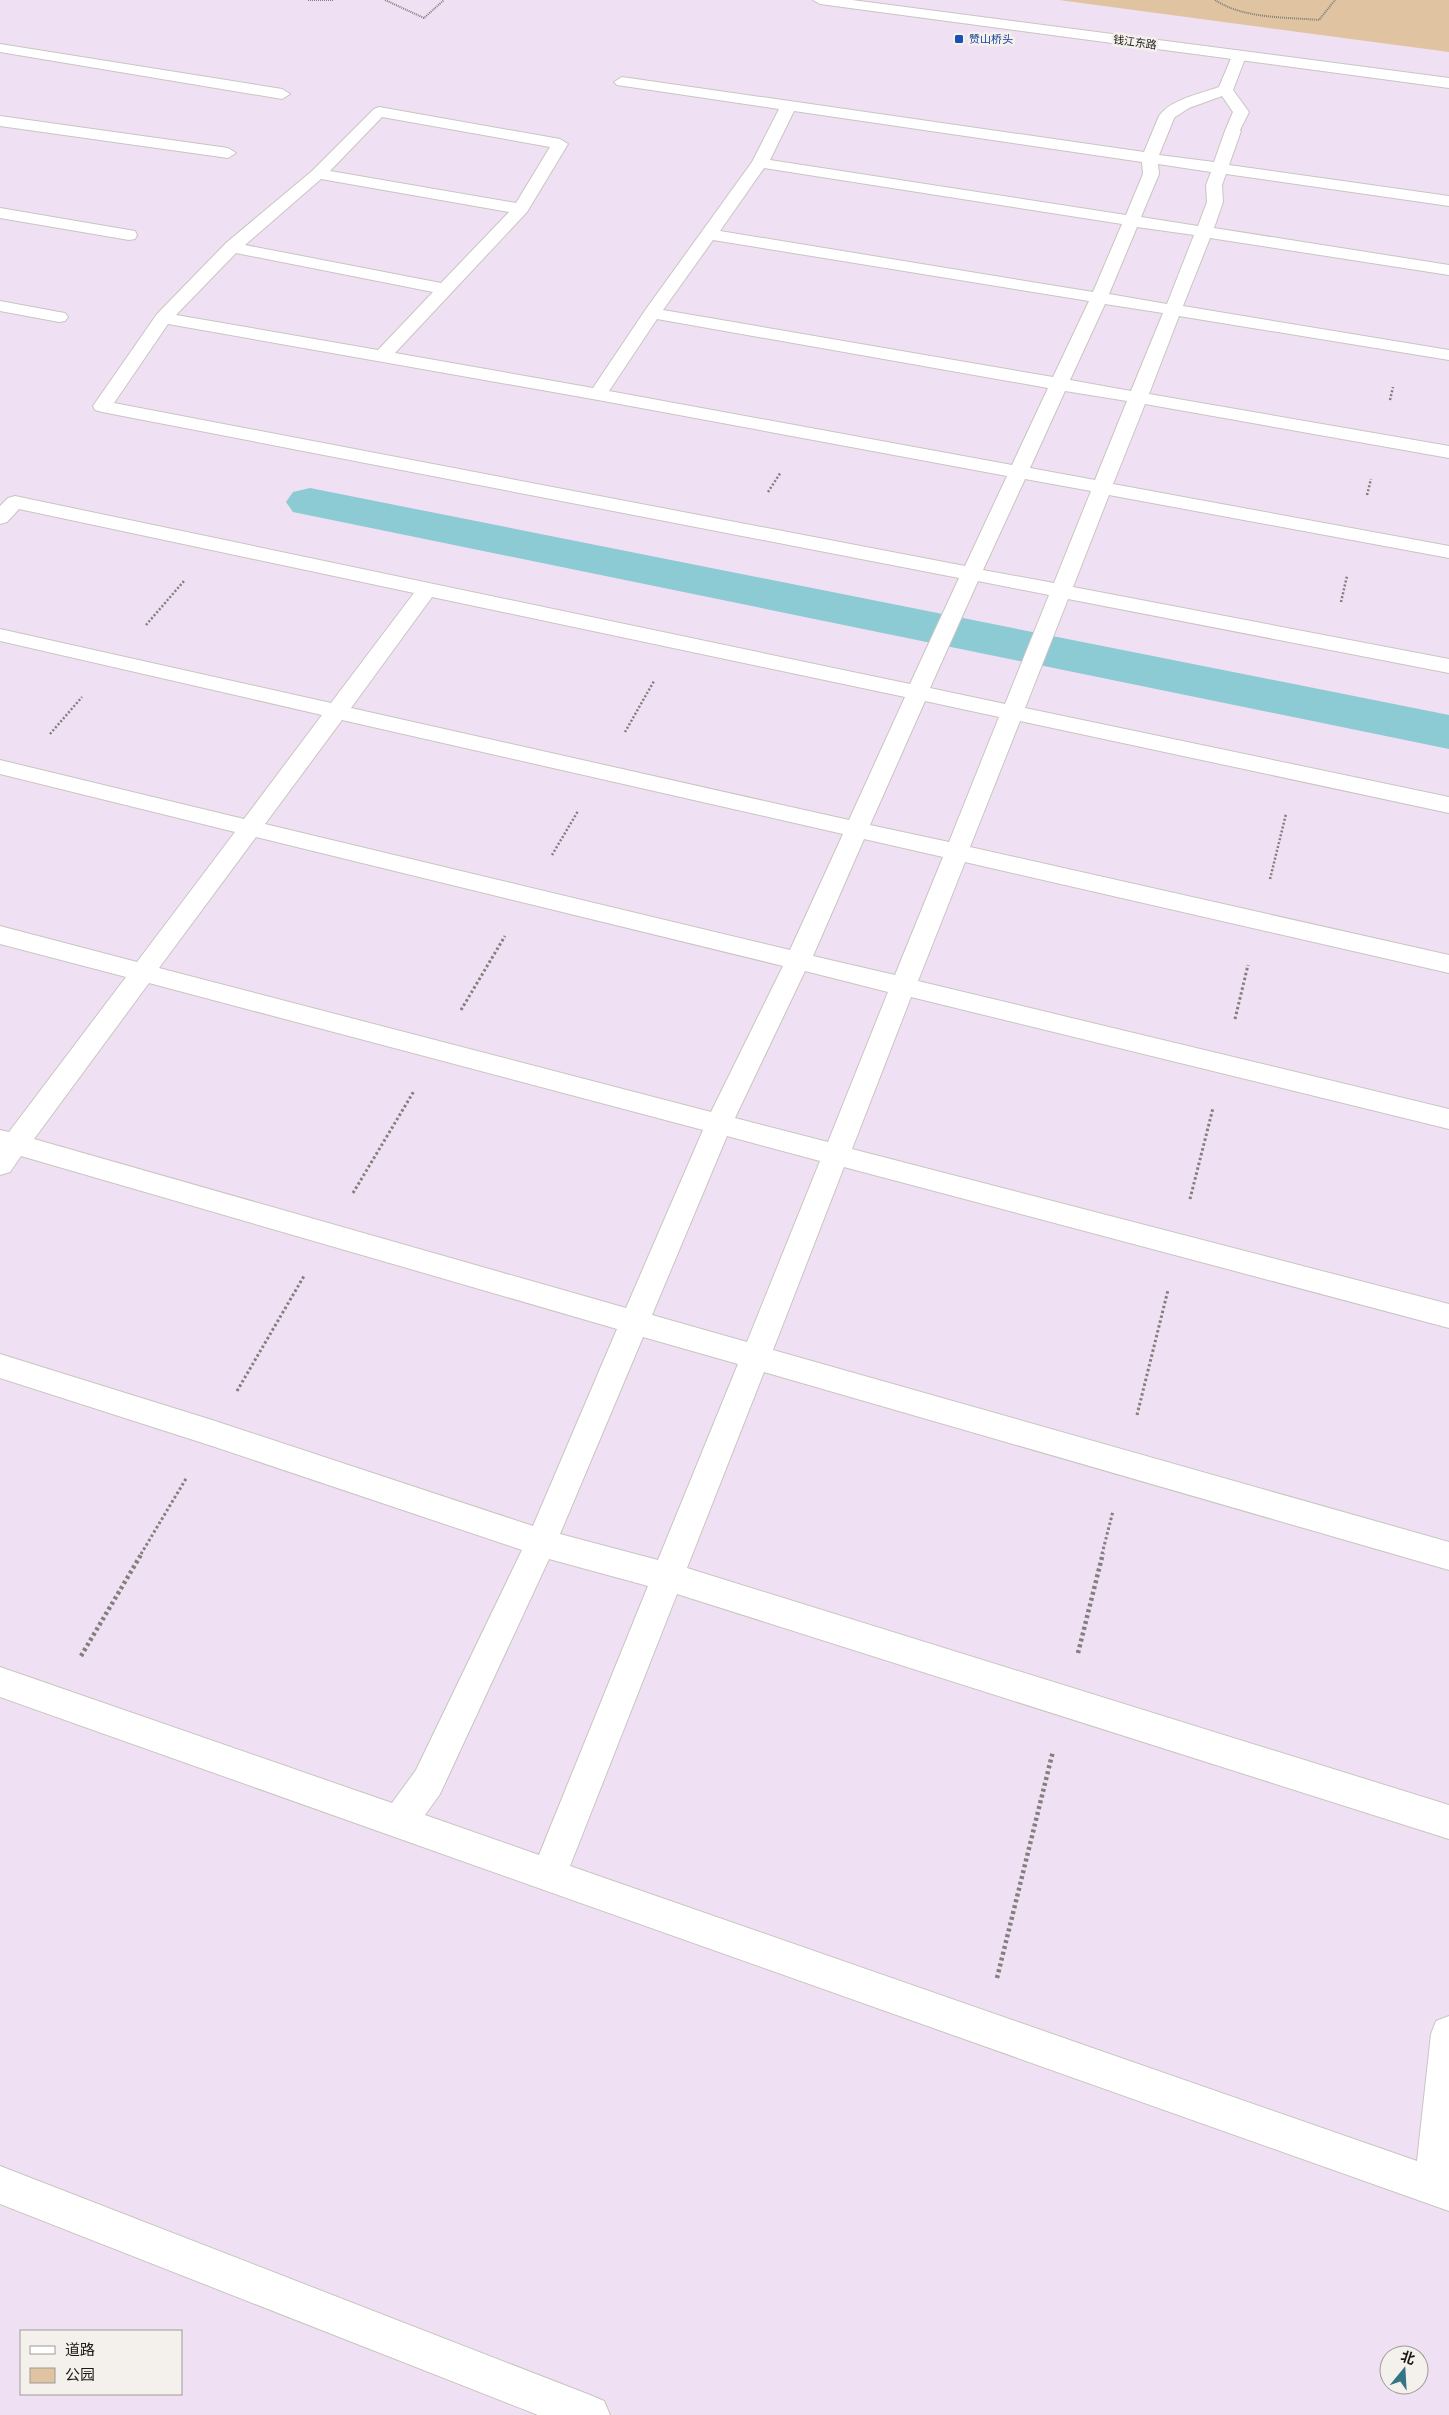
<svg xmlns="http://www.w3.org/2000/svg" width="1449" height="2415" viewBox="0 0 1449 2415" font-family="'Libre Baskerville','Noto Sans SC',serif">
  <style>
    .commercial { fill: #f0e0f3; fill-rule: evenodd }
    .green { fill: #e0c4a1 }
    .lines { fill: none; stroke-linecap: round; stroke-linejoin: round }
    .canal { fill: #8ccad4; fill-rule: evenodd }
    .service-casing { stroke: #c9c5c0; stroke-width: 2 }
    .minor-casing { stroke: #c9c5c0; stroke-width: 2 }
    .secondary-casing { stroke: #c9c5c0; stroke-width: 2 }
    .path-far3 { stroke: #827f7c; stroke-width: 2; stroke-dasharray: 1 1; stroke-linecap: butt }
    .path-far2 { stroke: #827f7c; stroke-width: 2.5; stroke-dasharray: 2 2; stroke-linecap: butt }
    .path-far1 { stroke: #827f7c; stroke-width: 3; stroke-dasharray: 2.5 2.5; stroke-linecap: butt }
    .path { stroke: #827f7c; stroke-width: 4.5; stroke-dasharray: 3 3; stroke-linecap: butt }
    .service { fill: #fff; fill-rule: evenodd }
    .minor { fill: #fff; fill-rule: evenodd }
    .secondary { fill: #fff; fill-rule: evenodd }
    .transit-dot { fill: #1a4fb4; stroke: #f4f0eb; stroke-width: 2 }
    .labels { text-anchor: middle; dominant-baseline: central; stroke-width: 5; stroke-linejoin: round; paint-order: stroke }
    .far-transit-label { font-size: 11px; fill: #164399; stroke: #f4f0eb; text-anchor: start }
    .far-street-label { font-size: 11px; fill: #1b1918; stroke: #f4f0eb }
  </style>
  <rect width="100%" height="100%" fill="#f4f0eb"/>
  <path class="commercial" d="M 0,0 L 1449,0 L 1449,2415 L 0,2415 ZM 21,2331 L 181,2331 L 181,2394 L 21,2394 ZM 1389,2355 L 1419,2355 L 1419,2385 L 1389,2385 Z"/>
  <path class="green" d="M 1059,0 L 1449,0 L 1449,52 Z"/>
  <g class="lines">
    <path class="canal" d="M 310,488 L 1449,715 L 1449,749 L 293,512 L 286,502 L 293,492 Z"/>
    <g class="service-casing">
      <path id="service" d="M 1239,52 L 1246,56 L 1233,90 L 1249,112 L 1238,134 L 1228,134 L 1225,131 L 1233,112 L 1222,96 L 1189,108 L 1172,119 L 1162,119 L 1159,116 C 1171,99 1200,94 1219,87 L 1232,56 Z"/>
    </g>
    <g class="minor-casing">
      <g id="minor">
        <path d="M 0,44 L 282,89 L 290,94 L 282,99 L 0,52 Z"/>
        <path d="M 622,77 L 1144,152 L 1159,116 L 1167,111 L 1175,116 L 1159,155 L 1214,162 L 1225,131 L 1233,126 L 1241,131 L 1229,165 L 1449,196 L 1449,206 L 1226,174 L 1222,185 L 1223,202 L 1214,228 L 1449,265 L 1449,275 L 1210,238 L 1183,306 L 1449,350 L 1449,360 L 1179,316 L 1149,394 L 1449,446 L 1449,458 L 1145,404 L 1113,484 L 1449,546 L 1449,558 L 1109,495 L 1073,587 L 1449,659 L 1449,673 L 1068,599 L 1025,708 L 1449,797 L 1449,813 L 1020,721 L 970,847 L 1449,955 L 1449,973 L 965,862 L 918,981 L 1449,1109 L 1449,1129 L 911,997 L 852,1149 L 1449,1304 L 1449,1328 L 844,1167 L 773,1350 L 1449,1542 L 1449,1570 L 764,1372 L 687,1568 L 1449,1805 L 1449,1839 L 677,1594 L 570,1866 L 1417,2161 L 1431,2034 L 1436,2021 L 1449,2016 L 1449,2211 L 0,1697 L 0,1667 L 392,1803 L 416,1770 L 522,1550 L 212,1446 L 0,1378 L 0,1354 L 212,1420 L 533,1526 L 617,1329 L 21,1156 L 10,1172 L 0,1175 L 0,1130 L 9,1132 L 126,977 L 0,944 L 0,926 L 137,962 L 235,832 L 0,774 L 0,760 L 244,819 L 322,715 L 0,641 L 0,629 L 331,703 L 414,593 L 19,509 L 7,522 L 0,524 L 0,506 L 8,498 L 15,496 L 910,684 L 959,578 L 102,412 L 95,410 L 93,406 L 157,314 L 226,243 L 312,171 L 374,109 L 379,107 L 560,139 L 568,144 L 527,212 L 395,353 L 593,388 L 646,309 L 752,162 L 779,109 L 617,85 L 614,82 ZM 794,111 L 1142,162 L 1143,174 L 1126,215 L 770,160 ZM 382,117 L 550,147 L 516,203 L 330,171 ZM 1158,164 L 1211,172 L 1206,185 L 1207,202 L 1198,226 L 1141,217 L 1159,174 ZM 764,168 L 1122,224 L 1093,292 L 720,231 ZM 321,179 L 509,212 L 441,283 L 245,245 ZM 1137,227 L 1194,235 L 1167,304 L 1109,294 ZM 713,240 L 1089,301 L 1053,377 L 663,310 ZM 236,253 L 433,292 L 378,350 L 176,315 ZM 1105,304 L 1163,313 L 1131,391 L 1070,380 ZM 657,319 L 1048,388 L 1012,465 L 609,391 ZM 168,324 L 598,400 L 1007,476 L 965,566 L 114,403 ZM 1065,391 L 1127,401 L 1095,480 L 1030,468 ZM 1025,479 L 1091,491 L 1054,583 L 983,570 ZM 978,581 L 1049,595 L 1005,704 L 930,688 ZM 432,597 L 905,697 L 849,820 L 351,708 ZM 925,701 L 999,717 L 949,842 L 870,825 ZM 342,720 L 843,834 L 790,950 L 265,824 ZM 256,837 L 783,966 L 711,1112 L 159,968 ZM 864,839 L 943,857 L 895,975 L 813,956 ZM 805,971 L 888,992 L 828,1142 L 735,1118 ZM 149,983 L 703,1130 L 626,1308 L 34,1139 ZM 727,1136 L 820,1161 L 747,1342 L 652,1315 ZM 643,1337 L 738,1364 L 658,1560 L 560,1534 ZM 549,1559 L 648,1586 L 539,1855 L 425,1815 L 440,1794 Z"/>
        <path d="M 0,116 L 228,148 L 236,153 L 228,158 L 0,126 Z"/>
        <path d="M 0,208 L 129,230 L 135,231 L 137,235 L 135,239 L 129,240 L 0,218 Z"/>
        <path d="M 0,301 L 59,312 L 65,313 L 68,317 L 65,321 L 59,322 L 0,311 Z"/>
        <path d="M 0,2166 L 590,2395 L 604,2401 L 610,2415 L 538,2415 L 0,2204 Z"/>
      </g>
    </g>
    <g class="secondary-casing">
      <path id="secondary" d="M 813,0 L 852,0 L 1449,78 L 1449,88 L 820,4 Z"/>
    </g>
    <g class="path-far3">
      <path d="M 308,0 L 334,0"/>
      <path d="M 385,0 L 424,18 L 444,0"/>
      <path d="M 1215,0 C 1244,19 1286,17 1319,20 L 1335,0"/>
    </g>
    <g class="path-far2">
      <path d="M 1390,400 L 1393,387"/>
      <path d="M 768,492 L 781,472"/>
      <path d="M 1367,495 L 1371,479"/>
      <path d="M 1341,602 L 1347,576"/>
      <path d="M 146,625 L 184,581"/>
      <path d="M 625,732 L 654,681"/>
      <path d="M 50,734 L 82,697"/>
      <path d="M 552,855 L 578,811"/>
      <path d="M 1270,879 L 1286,814"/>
    </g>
    <g class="path-far1">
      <path d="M 461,1010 L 505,936"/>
      <path d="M 1235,1019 L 1248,965"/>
      <path d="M 353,1193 L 414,1091"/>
      <path d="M 1190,1199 L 1213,1108"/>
      <path d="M 237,1391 L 304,1276"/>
      <path d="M 1137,1415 L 1168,1290"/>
      <path d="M 141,1554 L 187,1477"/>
      <path d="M 1102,1554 L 1113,1511"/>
    </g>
    <g class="path">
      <path d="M 1078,1653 L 1103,1553"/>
      <path d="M 81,1656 L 142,1553"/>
      <path d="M 997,1978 L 1053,1751"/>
    </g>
    <use href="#service" class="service"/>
    <use href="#minor" class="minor"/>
    <use href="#secondary" class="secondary"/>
  </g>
  <rect class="transit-dot" x="954" y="34" width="10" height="10" rx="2.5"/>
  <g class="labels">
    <g class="far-transit-label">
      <text x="969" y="39">赞山桥头</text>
    </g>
    <g class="far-street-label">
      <text transform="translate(1135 42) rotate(8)">钱江东路</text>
    </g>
  </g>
  <rect x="20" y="2330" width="162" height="65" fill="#f4f0eb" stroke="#9d9a97"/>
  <rect x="30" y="2346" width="25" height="8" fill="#ffffff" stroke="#9d9a97"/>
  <text x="65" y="2355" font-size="15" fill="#1b1918">道路</text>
  <rect x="30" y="2368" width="25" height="15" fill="#e0c4a1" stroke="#9d9a97"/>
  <text x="65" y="2380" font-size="15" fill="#1b1918">公园</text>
  <g transform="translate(1404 2370) rotate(18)"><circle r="24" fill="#f4f0eb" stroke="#9d9a97"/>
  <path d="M0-4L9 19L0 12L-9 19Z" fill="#327586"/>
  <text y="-8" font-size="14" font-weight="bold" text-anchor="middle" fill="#1b1918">北</text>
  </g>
</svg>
